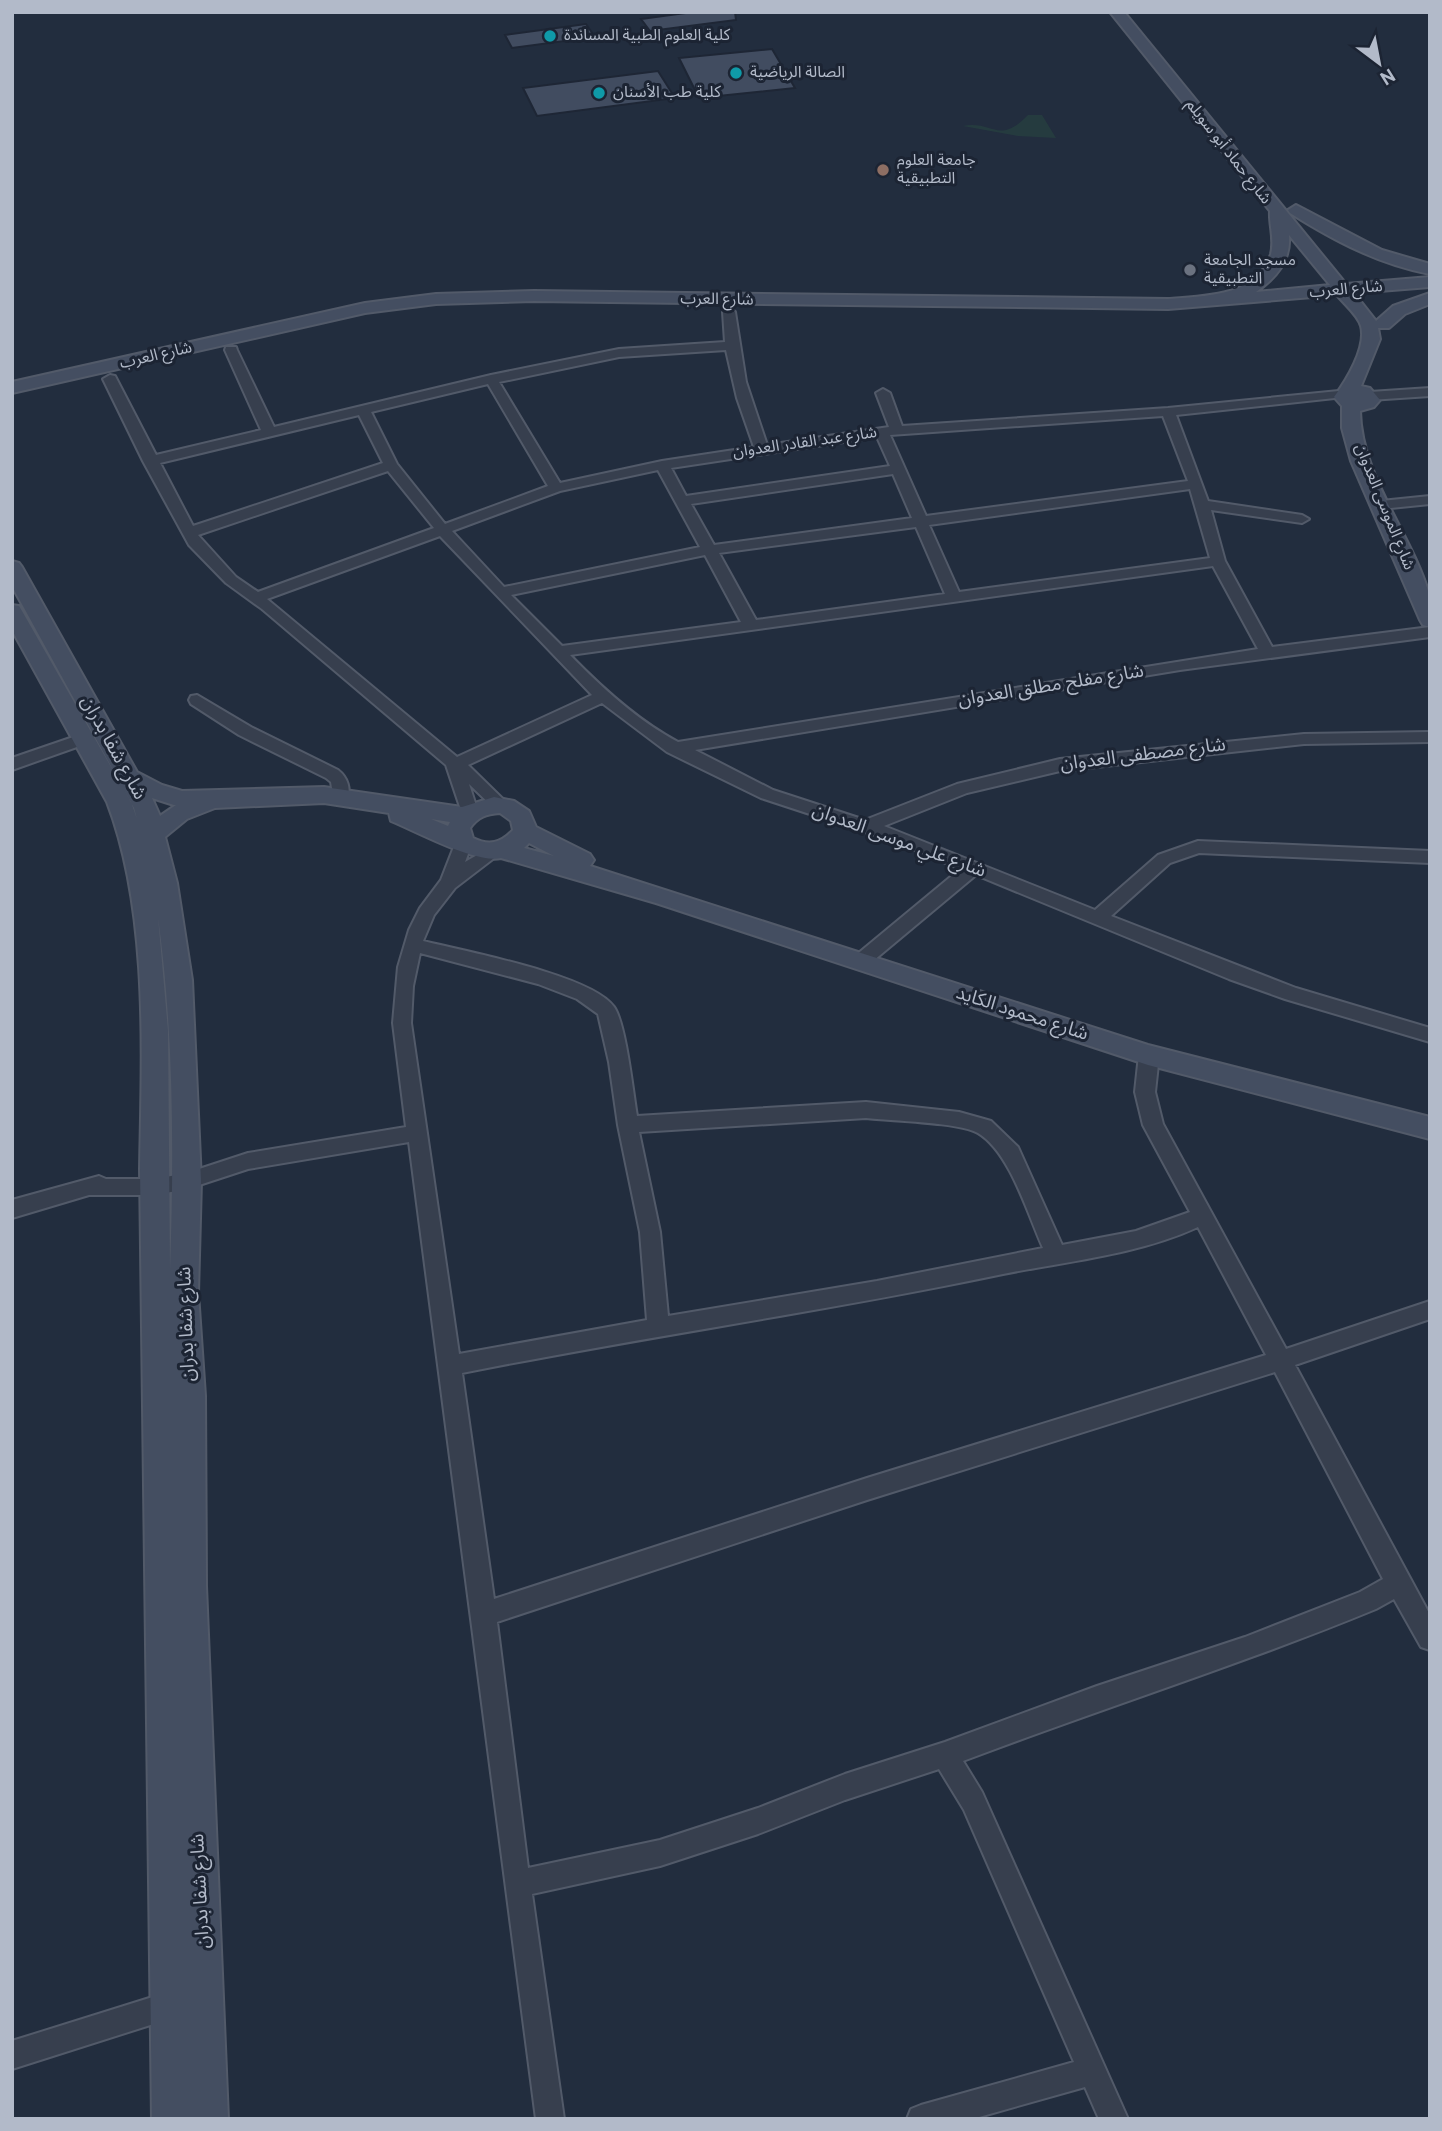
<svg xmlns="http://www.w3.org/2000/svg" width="1442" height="2131" viewBox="0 0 1442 2131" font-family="Overpass,'Noto Sans Arabic',sans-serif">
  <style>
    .green { fill: #253b3f }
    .building { fill: #414c60; stroke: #1e2635; stroke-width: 2 }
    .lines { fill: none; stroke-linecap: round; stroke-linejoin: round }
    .street-casing { stroke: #525a69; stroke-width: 4 }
    .secondary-casing { stroke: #525a69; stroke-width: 4 }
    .street { fill: #373f4e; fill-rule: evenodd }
    .secondary { fill: #444e61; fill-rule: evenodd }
    .culture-dot { fill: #0f9aa8; stroke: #1c2433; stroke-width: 2.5 }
    .education-dot { fill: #8d6e63; stroke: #1c2433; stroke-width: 2.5 }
    .worship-dot { fill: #6b7280; stroke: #1c2433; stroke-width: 2.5 }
    .labels { text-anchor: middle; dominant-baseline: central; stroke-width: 6; stroke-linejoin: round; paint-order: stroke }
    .far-poi-label { font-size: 16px; fill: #b2bac9; stroke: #1c2433; text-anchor: start }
    .far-street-label { font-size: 16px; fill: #b2bac9; stroke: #1c2433 }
    .street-label { font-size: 19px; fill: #b2bac9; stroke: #1c2433 }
  </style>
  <rect width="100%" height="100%" fill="#222d3e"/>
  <path class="green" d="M 1028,115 L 1042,115 L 1056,138 L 1018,136 L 963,126 C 993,120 998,146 1028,115 Z"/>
  <g class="building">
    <path d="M 693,12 L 735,12 L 736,20 L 650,31 L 641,19 Z"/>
    <path d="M 586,24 L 595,37 L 512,48 L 505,35 Z"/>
    <path d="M 772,49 L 795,88 L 699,98 L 679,58 Z"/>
    <path d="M 658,71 L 675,98 L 537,116 L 523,88 Z"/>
  </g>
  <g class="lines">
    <g class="street-casing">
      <g id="street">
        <path d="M 729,308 L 735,312 L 746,382 L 767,445 L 889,427 L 876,393 L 883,389 L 890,393 L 902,426 L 1168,408 L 1349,390 L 1349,396 L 1344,397 L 1176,415 L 1208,501 L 1302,515 L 1309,519 L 1302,523 L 1211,510 L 1225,561 L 1272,647 L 1430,627 L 1430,637 L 1180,670 L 695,750 L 773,790 L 865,820 L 957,784 L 1060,759 L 1304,734 L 1430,732 L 1430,742 L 1304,744 L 1060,771 L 967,793 L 884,826 L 1095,910 L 1158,855 L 1198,841 L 1430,851 L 1430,863 L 1199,853 L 1170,863 L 1111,916 L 1296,988 L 1430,1028 L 1430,1042 L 1285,999 L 1229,979 L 976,875 L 867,966 L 855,966 L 852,961 L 855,956 L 960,869 L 895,842 L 761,798 L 667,752 L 602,703 L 468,765 L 509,805 L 507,809 L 495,809 L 469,784 L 478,812 L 475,816 L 463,816 L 446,765 L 262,609 L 226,583 L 189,545 L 143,461 L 103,379 L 110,375 L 115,376 L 156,455 L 261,430 L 225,350 L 226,347 L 236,347 L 237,350 L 274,427 L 491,375 L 619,349 L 725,342 L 723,312 ZM 726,350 L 737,398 L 754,447 L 662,461 L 560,483 L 499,382 L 619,357 ZM 488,384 L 548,486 L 445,524 L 397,464 L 371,412 ZM 359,415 L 383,463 L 193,526 L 160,463 ZM 1163,416 L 1188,481 L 926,516 L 890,435 ZM 877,437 L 890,466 L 686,496 L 671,468 ZM 658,470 L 700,547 L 504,587 L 452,531 L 560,491 ZM 388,471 L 434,528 L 258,592 L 236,577 L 198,535 ZM 893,474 L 912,518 L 714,545 L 691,504 ZM 1190,489 L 1210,558 L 959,592 L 929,525 ZM 916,527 L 945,594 L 756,620 L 719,553 ZM 440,536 L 592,695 L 457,757 L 267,599 ZM 705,555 L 741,622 L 562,646 L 511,595 ZM 1213,566 L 1258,649 L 678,742 C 638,721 602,688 570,655 Z"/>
        <path d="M 1430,388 L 1430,396 L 1370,400 L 1363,396 L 1370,392 Z"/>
        <path d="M 1430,496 L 1430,504 L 1381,509 L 1374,505 L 1381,501 Z"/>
        <path d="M 197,695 L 251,727 L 338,770 C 347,777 352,789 346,800 L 334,800 L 331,782 L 326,778 L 239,735 L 191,704 L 189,700 L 191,696 Z"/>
        <path d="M 85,733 L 93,738 L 91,742 L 12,770 L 12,758 Z"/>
        <path d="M 463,837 L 472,843 L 465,862 L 493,846 L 502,852 L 455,888 L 434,915 L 423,941 C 463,951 592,975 614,1007 C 626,1024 633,1093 637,1116 L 866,1102 L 959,1112 L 984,1119 L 991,1121 L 1018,1147 L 1062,1245 L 1136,1231 L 1190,1212 L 1143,1125 L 1135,1092 L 1139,1055 L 1142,1050 L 1149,1047 L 1156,1050 L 1159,1055 L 1155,1092 L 1163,1124 L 1286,1349 L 1430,1301 L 1430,1319 L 1295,1365 L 1430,1615 L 1430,1650 L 1421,1647 L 1394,1599 L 1376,1609 C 1240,1665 1100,1709 963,1761 L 982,1792 L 1128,2119 L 1099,2119 L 1085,2087 L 972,2119 L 907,2119 L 911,2109 L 921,2105 L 1074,2062 L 964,1810 L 939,1769 L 845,1800 L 758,1834 L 660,1866 L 532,1894 L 564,2119 L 536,2119 L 409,1142 L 248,1169 L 187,1189 L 155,1195 L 89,1195 L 12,1218 L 12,1200 L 99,1176 L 106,1179 L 155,1179 L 187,1173 L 248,1153 L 406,1127 L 393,1023 L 398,967 L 409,930 L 420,908 L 441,880 L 457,839 ZM 420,953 L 538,984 L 577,999 L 598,1014 L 609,1062 L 618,1125 L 640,1232 L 647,1320 L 459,1354 L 411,1023 L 413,986 ZM 866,1118 C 891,1121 958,1122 978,1133 C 1010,1152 1028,1215 1043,1248 L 877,1281 L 668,1316 L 660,1232 L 639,1132 ZM 1198,1227 L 1266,1355 L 867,1478 L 494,1599 L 462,1373 C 641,1337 823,1312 1003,1274 C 1068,1261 1137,1255 1198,1227 ZM 1275,1372 L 1383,1579 L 1360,1592 L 1245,1637 L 1097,1686 L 945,1742 L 845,1774 L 758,1808 L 660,1840 L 528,1868 L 497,1622 L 867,1500 Z"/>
        <path d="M 175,1990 L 185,1994 L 189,2004 L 185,2014 L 12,2069 L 12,2041 Z"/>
      </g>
    </g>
    <g class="secondary-casing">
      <g id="secondary">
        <path d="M 1110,12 L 1124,12 L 1346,284 L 1430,277 L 1430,287 L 1354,293 L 1376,321 L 1393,306 L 1430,293 L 1430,304 L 1405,314 L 1389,328 L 1378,328 L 1380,339 L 1361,386 L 1370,388 L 1380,400 L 1374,407 L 1360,411 C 1361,476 1411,533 1429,594 C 1432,604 1430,616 1430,627 L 1423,625 L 1420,620 L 1351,461 L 1342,428 L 1342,406 L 1334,397 C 1346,381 1367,347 1361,326 C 1358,315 1344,304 1337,295 L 1168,309 L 534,301 L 436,304 L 365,313 L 12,393 L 12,382 L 365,303 L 436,294 L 534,291 L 1168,299 C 1203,296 1258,297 1271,254 C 1275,239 1269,225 1270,211 ZM 1289,235 L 1330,285 L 1256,292 C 1276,278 1291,261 1289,235 Z"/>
        <path d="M 1296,205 L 1382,250 L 1430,264 L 1430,274 C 1378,264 1335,241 1290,213 L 1288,210 Z"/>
        <path d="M 12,561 L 19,563 L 22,567 L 137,772 L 162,785 L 182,791 L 324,787 L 462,807 L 494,797 L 514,801 L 529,811 L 536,827 L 590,854 L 594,860 L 590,866 L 1148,1045 L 1430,1117 L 1430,1139 L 1148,1065 L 656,903 L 501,858 C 476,864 418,832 391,821 L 389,813 L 324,803 L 215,808 L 187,819 L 165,837 L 177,883 L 192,980 L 201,1181 L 198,1293 L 205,1396 L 206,1586 L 228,2119 L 152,2119 L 140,1169 C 142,1054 149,911 107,802 L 12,630 L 12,605 L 19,606 L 22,611 L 131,802 L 137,819 L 134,808 L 12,586 ZM 152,798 L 174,805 L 176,805 L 160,816 ZM 500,813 L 511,821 L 513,830 C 501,843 489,846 473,838 L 470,828 C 478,817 486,814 500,813 ZM 431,819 L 450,822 L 448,826 ZM 529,843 L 554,856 L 524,848 ZM 158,917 C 174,1034 174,1154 170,1272 L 168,1031 Z"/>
      </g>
    </g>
    <use href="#street" class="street"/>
    <use href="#secondary" class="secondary"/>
  </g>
  <g class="culture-dot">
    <circle cx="550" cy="36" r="7"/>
    <circle cx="736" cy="73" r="7"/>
    <circle cx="599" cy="93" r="7"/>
  </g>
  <circle class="education-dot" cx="883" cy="170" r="7"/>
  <circle class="worship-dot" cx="1190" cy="270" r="7"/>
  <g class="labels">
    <g class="far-poi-label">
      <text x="564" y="36">كلية العلوم الطبية المساندة</text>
      <text x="750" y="73">الصالة الرياضية</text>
      <text x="613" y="93">كلية طب الأسنان</text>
      <text x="897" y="161">جامعة العلوم<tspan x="897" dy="18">التطبيقية</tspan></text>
      <text x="1204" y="261">مسجد الجامعة<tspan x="1204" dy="18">التطبيقية</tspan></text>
    </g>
    <g class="far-street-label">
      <text transform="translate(1228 152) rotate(52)">شارع حماد أبو سويلم</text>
      <text transform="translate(1346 290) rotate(-5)">شارع العرب</text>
      <text transform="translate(717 300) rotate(1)">شارع العرب</text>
      <text transform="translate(156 356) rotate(-13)">شارع العرب</text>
      <text transform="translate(805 443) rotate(-8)">شارع عبد القادر العدوان</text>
      <text transform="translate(1384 507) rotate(68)">شارع الموسى العدوان</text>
    </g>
    <g class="street-label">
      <text transform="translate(1051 686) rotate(-9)">شارع مفلح مطلق العدوان</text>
      <text transform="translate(113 748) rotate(61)">شارع شفا بدران</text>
      <text transform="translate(1143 755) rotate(-7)">شارع مصطفى العدوان</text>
      <text transform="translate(899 841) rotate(20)">شارع علي موسى العدوان</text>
      <text transform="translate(1022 1014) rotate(18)">شارع محمود الكايد</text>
      <text transform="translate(187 1324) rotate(-92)">شارع شفا بدران</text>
      <text transform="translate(201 1891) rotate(-93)">شارع شفا بدران</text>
    </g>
  </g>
  <rect width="1442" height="2131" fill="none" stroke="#b2bac9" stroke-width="28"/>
  <g transform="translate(1379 63) rotate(148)" stroke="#1c2433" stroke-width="5" paint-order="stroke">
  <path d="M0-5L12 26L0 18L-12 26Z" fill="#b2bac9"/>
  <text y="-10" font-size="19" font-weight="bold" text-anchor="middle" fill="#b2bac9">N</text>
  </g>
</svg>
